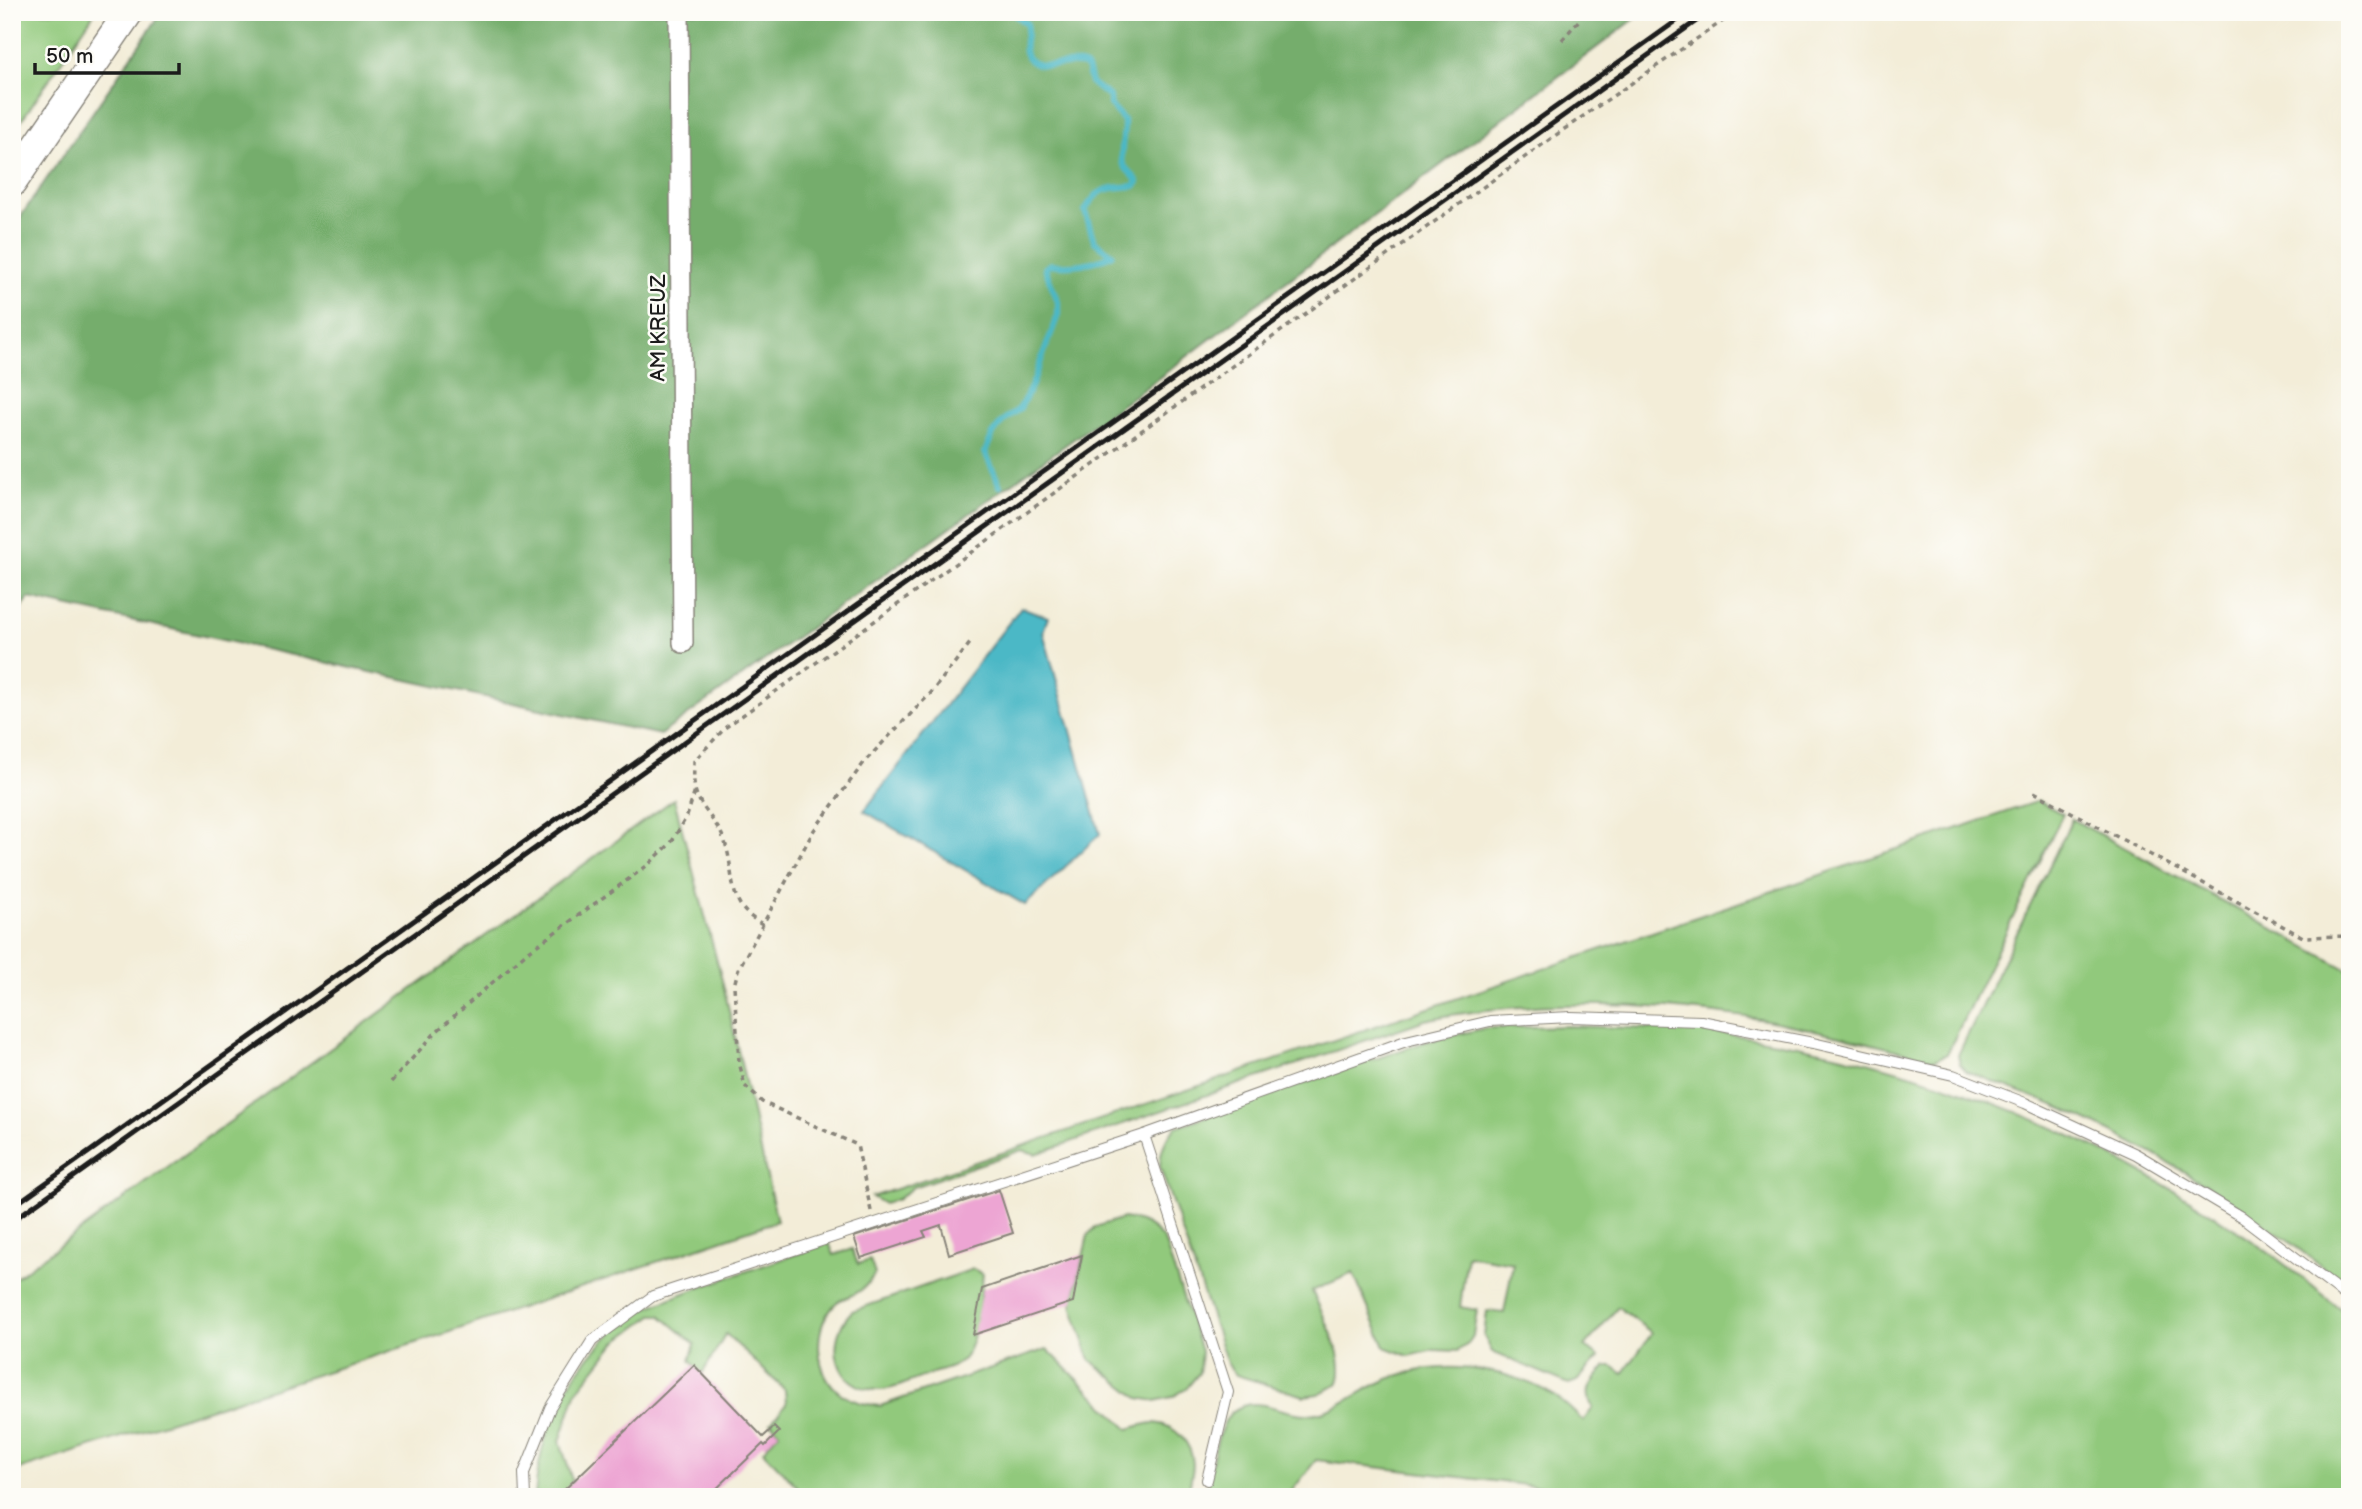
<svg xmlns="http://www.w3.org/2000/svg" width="2362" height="1509" viewBox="0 0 2362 1509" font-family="'Balsamiq Sans',sans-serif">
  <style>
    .green { fill: #91c97c; stroke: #56724c; stroke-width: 2 }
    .forest { fill: #74ad6c; stroke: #486444; stroke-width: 2 }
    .water { fill: #4bb8c6; stroke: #346a71; stroke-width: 2 }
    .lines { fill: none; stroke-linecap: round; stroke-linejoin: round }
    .stream { stroke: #4bb8c6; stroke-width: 6 }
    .building { fill: #eda5d3 }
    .lane-casing { stroke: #88847a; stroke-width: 12 }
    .street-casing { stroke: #88847a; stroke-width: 22 }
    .secondary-casing { stroke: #88847a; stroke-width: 31 }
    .path { stroke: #88847a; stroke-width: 3.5; stroke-dasharray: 5 5; stroke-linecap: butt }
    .lane { stroke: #fff; stroke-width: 10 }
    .street { stroke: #fff; stroke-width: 19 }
    .secondary { stroke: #fff; stroke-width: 28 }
    .rail { stroke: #1c1c1c; stroke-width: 5 }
    .labels { text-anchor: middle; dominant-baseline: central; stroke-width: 5; stroke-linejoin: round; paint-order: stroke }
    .street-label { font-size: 21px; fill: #1c1c1c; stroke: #fdfcf7 }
  </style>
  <rect width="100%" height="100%" fill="#fdfcf7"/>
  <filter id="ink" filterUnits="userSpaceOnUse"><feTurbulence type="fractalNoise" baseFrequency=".0143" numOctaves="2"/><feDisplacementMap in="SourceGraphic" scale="14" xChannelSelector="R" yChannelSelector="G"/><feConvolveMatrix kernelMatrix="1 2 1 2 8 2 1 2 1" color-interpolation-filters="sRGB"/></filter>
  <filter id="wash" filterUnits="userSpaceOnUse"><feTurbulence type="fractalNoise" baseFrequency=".00686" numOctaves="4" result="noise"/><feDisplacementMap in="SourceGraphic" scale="28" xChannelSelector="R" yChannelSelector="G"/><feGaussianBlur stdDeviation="1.57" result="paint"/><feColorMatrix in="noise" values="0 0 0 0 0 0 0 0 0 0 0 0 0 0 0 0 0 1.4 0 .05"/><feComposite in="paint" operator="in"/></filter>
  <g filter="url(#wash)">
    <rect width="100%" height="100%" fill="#f3edd8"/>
    <g class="green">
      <path d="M 12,12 L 95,12 L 12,134 Z"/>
      <path d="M 674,799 L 723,984 L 777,1221 L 456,1330 L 12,1472 L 12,1280 Z"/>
      <path d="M 2038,801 L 2063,814 L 1947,1054 L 1935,1060 C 1875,1045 1814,1028 1753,1018 C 1650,1002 1528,998 1425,1020 L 1036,1154 L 1022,1150 L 913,1187 L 898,1199 L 884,1204 L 872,1197 Z"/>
      <path d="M 2072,819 L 2350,971 L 2350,1290 C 2265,1218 2159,1150 2056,1106 C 2027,1094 1996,1083 1966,1071 L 1960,1064 L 1958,1055 Z"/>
      <path d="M 1570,1026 C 1624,1028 1679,1028 1733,1035 C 1961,1067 2176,1167 2350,1317 L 2350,1497 L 1627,1497 L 1316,1460 L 1287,1497 L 1206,1497 C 1209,1476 1217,1425 1232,1412 C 1256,1392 1283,1416 1309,1414 C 1334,1413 1358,1392 1381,1382 C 1435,1358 1505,1366 1555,1396 C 1565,1402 1574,1413 1583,1421 L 1593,1408 C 1582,1388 1593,1382 1606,1366 L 1612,1366 L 1623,1374 L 1652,1333 L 1618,1307 L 1585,1346 L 1599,1357 L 1577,1381 L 1569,1384 L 1492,1352 L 1484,1336 L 1487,1311 L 1504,1313 L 1513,1263 L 1467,1255 L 1460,1307 L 1477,1310 L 1473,1336 L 1468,1344 L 1457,1351 L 1434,1350 L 1409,1356 L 1385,1347 L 1353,1273 L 1312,1291 C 1323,1317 1349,1358 1337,1385 L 1318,1394 L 1304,1396 L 1236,1375 L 1227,1363 L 1160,1167 C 1160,1150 1165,1140 1175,1127 L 1425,1042 L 1486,1028 Z"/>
      <path d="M 1123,1218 C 1141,1220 1152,1226 1164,1240 L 1201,1351 L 1199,1373 L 1186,1389 L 1172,1397 L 1155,1401 L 1139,1398 L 1090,1360 L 1072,1305 L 1088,1235 L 1095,1227 Z"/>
      <path d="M 829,1243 L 834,1255 L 852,1249 L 858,1264 L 870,1260 L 875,1274 C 871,1279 866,1287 861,1290 C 854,1296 843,1297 836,1303 C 811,1326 814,1377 843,1395 C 855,1403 867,1404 880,1406 L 1047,1349 L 1128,1429 C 1136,1427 1146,1423 1155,1423 C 1176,1425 1192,1444 1193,1464 C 1193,1474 1189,1486 1188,1497 L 807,1497 L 763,1451 L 779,1432 L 771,1423 L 786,1404 L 785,1390 L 726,1334 L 702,1374 L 690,1360 L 695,1344 L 660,1315 L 653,1315 L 616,1342 L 577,1391 L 560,1441 L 573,1483 L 565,1491 L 571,1497 L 535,1497 C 539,1432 567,1371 617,1329 C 624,1324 631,1317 638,1313 C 663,1299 691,1291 718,1281 C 755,1268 792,1256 829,1243 Z"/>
      <path d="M 973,1269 L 983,1274 C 981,1296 977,1341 964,1358 C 957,1368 941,1370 930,1374 C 915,1379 895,1390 879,1390 C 834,1390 824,1340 852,1311 Z"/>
    </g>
    <path class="forest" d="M 162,12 L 1644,12 L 1152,383 L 660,735 L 29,598 L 12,624 L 12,229 Z"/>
    <path class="water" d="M 1021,607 L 1048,617 L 1043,632 L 1100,834 L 1025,905 L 864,811 Z"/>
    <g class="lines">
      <path class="stream" d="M 1000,486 L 985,452 L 993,434 L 1002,422 L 1020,408 L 1032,385 L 1058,315 L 1058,302 L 1045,268 L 1050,264 C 1069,267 1096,264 1112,254 L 1094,241 L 1085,211 C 1098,186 1109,188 1135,186 L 1138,182 C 1134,175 1126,171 1123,163 C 1119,155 1125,132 1124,121 L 1110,105 L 1110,97 L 1091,83 C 1089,78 1089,70 1086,67 C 1076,56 1032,78 1025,52 C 1023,45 1027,33 1027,24 L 1015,15 L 1007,12"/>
    </g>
    <g id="blocks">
      <g class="building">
        <path d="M 999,1190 L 1013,1233 L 949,1254 L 941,1225 L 923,1231 L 926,1237 L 861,1258 L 854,1237 Z"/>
        <path d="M 1082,1255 L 1073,1302 L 973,1335 L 982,1289 Z"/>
        <path d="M 694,1365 L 763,1437 L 774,1427 L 779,1432 L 765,1446 L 763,1444 L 708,1497 L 571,1497 L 564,1490 Z"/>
      </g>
    </g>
  </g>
  <g filter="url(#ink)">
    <use href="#blocks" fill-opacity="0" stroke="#88847a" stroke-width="2"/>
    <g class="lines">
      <g class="lane-casing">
        <g id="lane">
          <path d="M 1144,1135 L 1228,1392 L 1207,1480"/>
          <path d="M 525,1497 L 524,1473 L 550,1408 L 592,1341 L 653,1296 L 1144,1135 L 1406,1041 L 1490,1021 L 1571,1017 L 1701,1021 L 1813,1043 L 1953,1075 L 2025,1103 L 2136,1154 L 2242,1217 L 2350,1299"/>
        </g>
      </g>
      <g class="street-casing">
        <path id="street" d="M 679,12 L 683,643"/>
      </g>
      <g class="secondary-casing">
        <path id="secondary" d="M 12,183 L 129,12"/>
      </g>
      <g class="path">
        <path d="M 1562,40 L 1586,12"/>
        <path d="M 2034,792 L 2303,937 L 2350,936"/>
        <path d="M 763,924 C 722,905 738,869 722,835 C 715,820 698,805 695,789 C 693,780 694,770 694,761 L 726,727 L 1563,130 L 1736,12"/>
        <path d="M 391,1082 L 437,1031 L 525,954 L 648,865 L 671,843 L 687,816 L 695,791"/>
        <path d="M 871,1211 L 857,1145 L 762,1102 L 745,1086 L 739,1062 L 734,986 L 738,970 L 814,830 L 866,760 L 930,694 L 971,642"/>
      </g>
      <use href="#lane" class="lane"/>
      <use href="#street" class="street"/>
      <use href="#secondary" class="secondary"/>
      <g class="rail">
        <path d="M 12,1207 L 1689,12"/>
        <path d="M 12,1221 L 1709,12"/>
      </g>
    </g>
  </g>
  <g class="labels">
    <g class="street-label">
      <text transform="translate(658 328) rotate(-90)">AM KREUZ</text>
    </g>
  </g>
  <rect width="2362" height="1509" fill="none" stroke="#fdfcf7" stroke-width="42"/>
  <path d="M35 63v10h144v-10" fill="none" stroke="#1c1c1c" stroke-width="3.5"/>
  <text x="46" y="63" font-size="21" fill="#1c1c1c" stroke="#fdfcf7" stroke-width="5" paint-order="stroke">50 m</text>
</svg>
